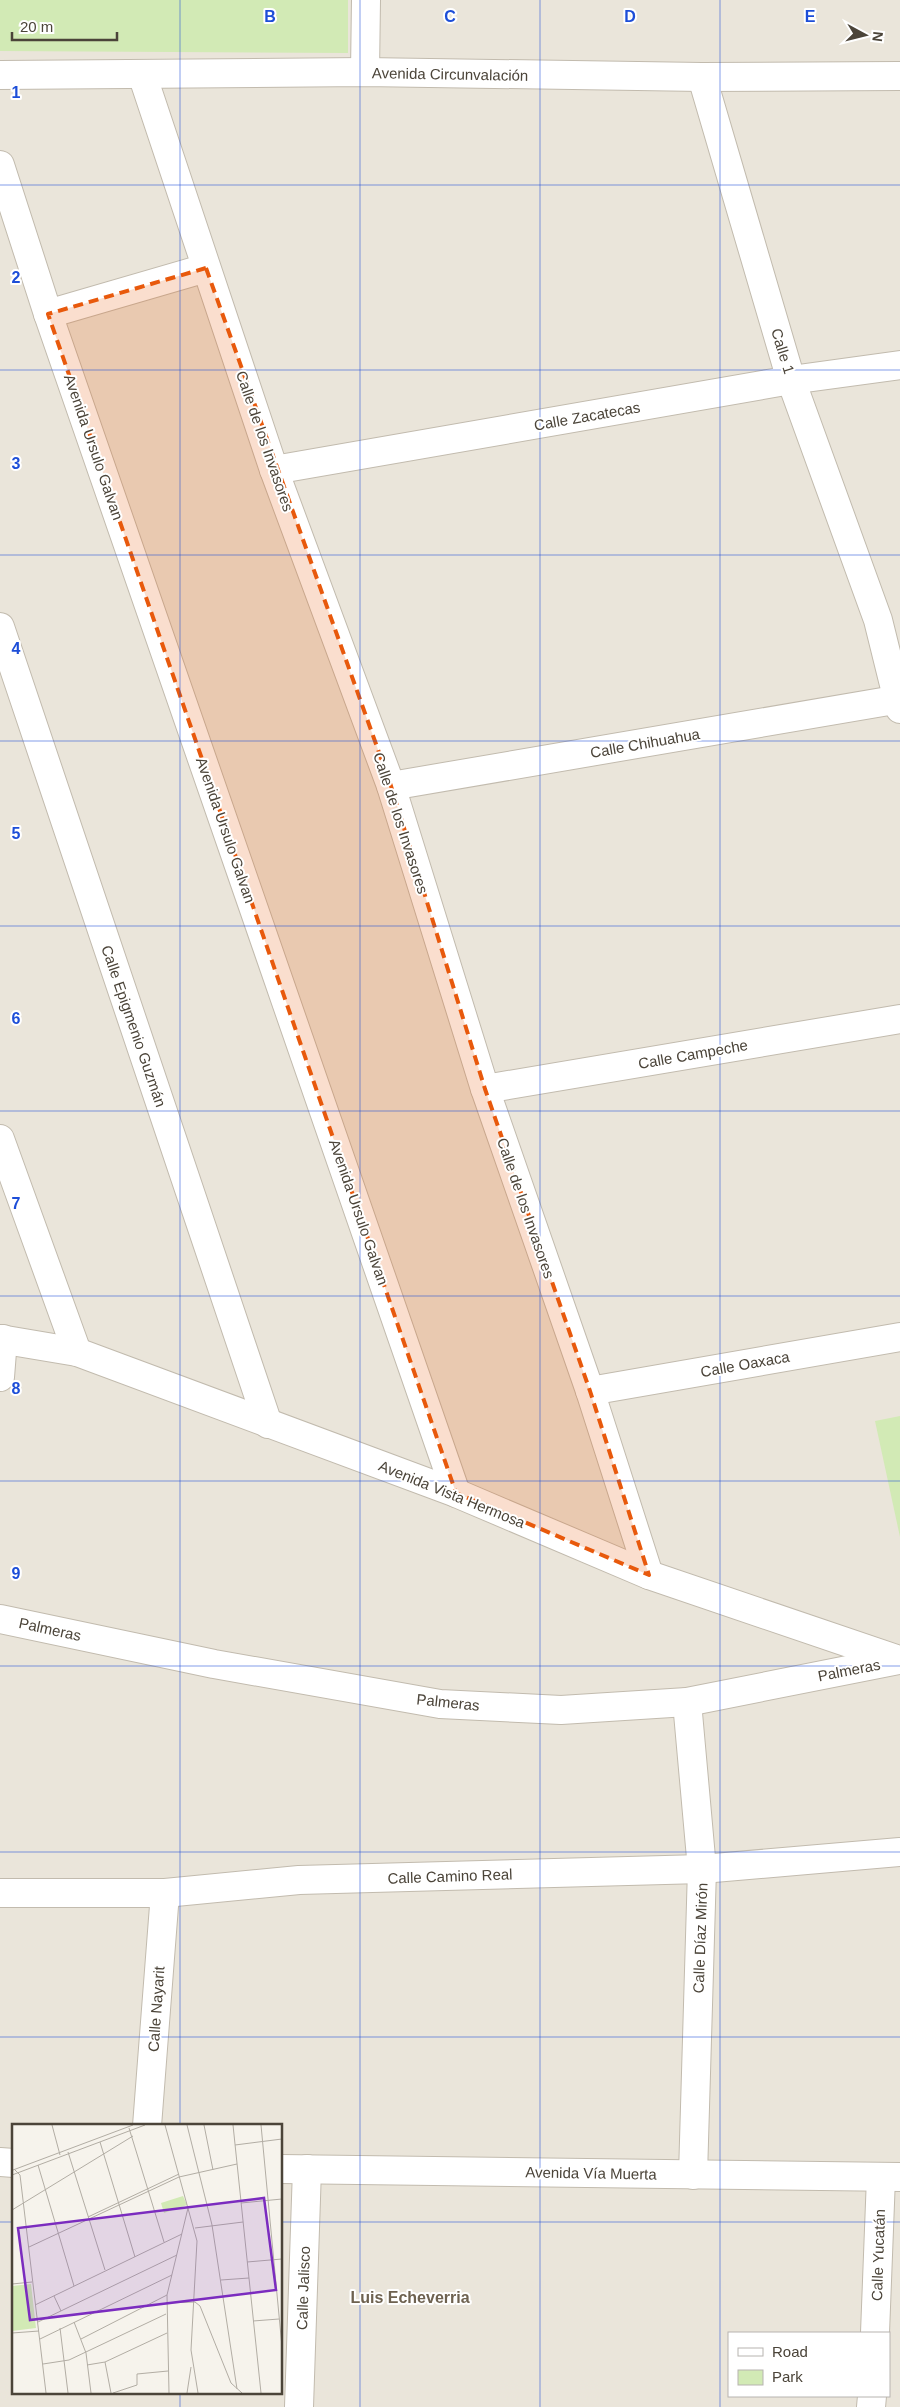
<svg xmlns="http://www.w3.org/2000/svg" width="900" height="2407" viewBox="0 0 900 2407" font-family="Helvetica,sans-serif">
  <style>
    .residential { fill: #eae5da; fill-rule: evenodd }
    .green { fill: #d2eab5 }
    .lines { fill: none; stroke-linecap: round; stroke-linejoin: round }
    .minor-casing { stroke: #c2bbae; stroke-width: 30 }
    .tertiary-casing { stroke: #c2bbae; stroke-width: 30 }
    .minor { stroke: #fff; stroke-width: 28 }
    .tertiary { stroke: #fff; stroke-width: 28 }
    .marked { fill: #e8590c; fill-opacity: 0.2; stroke: #e8590c; stroke-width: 4; stroke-dasharray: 10 6; stroke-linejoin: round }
    .grid { fill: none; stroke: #1d4ed8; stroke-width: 1; stroke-opacity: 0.55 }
    .labels { text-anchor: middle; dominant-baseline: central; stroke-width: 4; stroke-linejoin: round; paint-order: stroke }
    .street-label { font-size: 15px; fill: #4b4439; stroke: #fff }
    .neighbourhood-label { font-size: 16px; font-weight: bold; fill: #6e6250; stroke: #fff }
    .inset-road { fill: none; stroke: #b2ada4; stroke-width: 1 }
    .view { fill: #7b2cbf; fill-opacity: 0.15; stroke: #7b2cbf; stroke-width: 2.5 }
    .inset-edge { fill: none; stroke: #4b4439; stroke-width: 2.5 }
    .grid-label { font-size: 16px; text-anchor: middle; font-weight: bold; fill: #1d4ed8; stroke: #fff; stroke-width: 4; stroke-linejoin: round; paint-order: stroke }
  </style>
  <rect width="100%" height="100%" fill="#f6f3ec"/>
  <path class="residential" d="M 0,0 L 900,0 L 900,2407 L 0,2407 ZM 14,2126 L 281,2126 L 281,2393 L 14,2393 ZM 729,2333 L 889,2333 L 889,2396 L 729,2396 Z"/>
  <g class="green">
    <path d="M 0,0 L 348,0 L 348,53 L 0,51 Z"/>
    <path d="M 900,1416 L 900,1537 L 875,1421 Z"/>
  </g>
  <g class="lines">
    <g class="minor-casing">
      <g id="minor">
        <path d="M 365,72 L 366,0"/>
        <path d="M 142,74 L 274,470 L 391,786 L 485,1089 L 590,1391 L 649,1575"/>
        <path d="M 0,75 L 365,72 L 702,77 L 900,76"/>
        <path d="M 702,77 L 791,380 L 878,620 L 900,709"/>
        <path d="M 0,165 L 48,314 L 456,1493"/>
        <path d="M 48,314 L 206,268"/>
        <path d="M 274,470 L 791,380 L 900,365"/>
        <path d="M 0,627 L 268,1424"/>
        <path d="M 391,786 L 900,699"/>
        <path d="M 485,1089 L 900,1019"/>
        <path d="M 0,1139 L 77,1352"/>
        <path d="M 0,1339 L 77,1352 L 456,1493 L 649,1575 L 899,1660"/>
        <path d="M 0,1377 L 3,1339"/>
        <path d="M 590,1391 L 900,1337"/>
        <path d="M 0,1619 L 214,1664 L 440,1704 L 561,1710 L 687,1702 L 898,1660"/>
        <path d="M 687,1702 L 702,1869 L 693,2175"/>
        <path d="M 0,1893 L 165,1893 L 299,1880 L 702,1869 L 900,1852"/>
        <path d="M 147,2126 L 165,1893"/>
        <path d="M 875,2333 L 881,2177"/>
        <path d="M 299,2407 L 307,2169"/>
        <path d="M 871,2407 L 872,2396"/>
      </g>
    </g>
    <g class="tertiary-casing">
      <g id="tertiary">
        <path d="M 0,2162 L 14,2163"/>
        <path d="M 281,2169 L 900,2177"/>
      </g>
    </g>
    <use href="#minor" class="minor"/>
    <use href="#tertiary" class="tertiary"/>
  </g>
  <path class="marked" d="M 206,268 L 391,786 L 485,1089 L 590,1391 L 649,1575 L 456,1493 L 48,314 Z"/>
  <path class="grid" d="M 180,0 L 180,2126M 360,0 L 360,2407M 540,0 L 540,2407M 720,0 L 720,2407M 0,185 L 900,185M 0,370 L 900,370M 0,555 L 900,555M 0,741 L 900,741M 0,926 L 900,926M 0,1111 L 900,1111M 0,1296 L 900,1296M 0,1481 L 900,1481M 0,1666 L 900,1666M 0,1852 L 900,1852M 0,2037 L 900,2037M 0,2222 L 14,2222M 281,2222 L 900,2222M 180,2393 L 180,2407"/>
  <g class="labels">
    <g class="street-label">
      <text transform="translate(450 74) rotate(1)">Avenida Circunvalación</text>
      <text transform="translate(783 351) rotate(73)">Calle 1</text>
      <text transform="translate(587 416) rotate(-10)">Calle Zacatecas</text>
      <text transform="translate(265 441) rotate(71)">Calle de los Invasores</text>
      <text transform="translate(94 447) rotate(71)">Avenida Ursulo Galvan</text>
      <text transform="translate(645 743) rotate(-10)">Calle Chihuahua</text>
      <text transform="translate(401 823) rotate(72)">Calle de los Invasores</text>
      <text transform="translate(226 830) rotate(71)">Avenida Ursulo Galvan</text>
      <text transform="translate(134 1026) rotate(71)">Calle Epigmenio Guzmán</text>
      <text transform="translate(693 1054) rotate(-10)">Calle Campeche</text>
      <text transform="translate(526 1208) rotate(71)">Calle de los Invasores</text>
      <text transform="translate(359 1212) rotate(71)">Avenida Ursulo Galvan</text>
      <text transform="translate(745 1364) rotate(-10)">Calle Oaxaca</text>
      <text transform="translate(452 1494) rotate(22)">Avenida Vista Hermosa</text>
      <text transform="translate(50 1629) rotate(12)">Palmeras</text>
      <text transform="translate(849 1670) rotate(-11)">Palmeras</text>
      <text transform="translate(448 1702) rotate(6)">Palmeras</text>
      <text transform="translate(450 1876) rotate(-2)">Calle Camino Real</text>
      <text transform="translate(700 1938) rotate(-88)">Calle Díaz Mirón</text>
      <text transform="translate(156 2009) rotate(-86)">Calle Nayarit</text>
      <text transform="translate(591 2173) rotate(1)">Avenida Vía Muerta</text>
      <text transform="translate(878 2255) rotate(-88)">Calle Yucatán</text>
      <text transform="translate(303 2288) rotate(-88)">Calle Jalisco</text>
    </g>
    <g class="neighbourhood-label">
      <text x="410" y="2297">Luis Echeverria</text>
    </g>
  </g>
  <g transform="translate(12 2124)">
    <rect width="270" height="270" fill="#f6f3ec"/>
    <path d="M 171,72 L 175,81 L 152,89 L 149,79 ZM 19,160 L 24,204 L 0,207 L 0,162 Z" fill="#d2eab5"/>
    <path class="inset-road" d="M 40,1 L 48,31M 153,1 L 185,117 L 179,226 L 186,269M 175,1 L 200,101 L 225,265M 192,1 L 201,46M 221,1 L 249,269M 249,1 L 270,223M 117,4 L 152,118M 88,18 L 123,133M 223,21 L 270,15M 56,28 L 93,146M 26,41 L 62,162M 2,45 L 8,51 L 34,269M 1,46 L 121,1M 0,51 L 133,1M 229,79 L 270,75M 0,86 L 121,12M 76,93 L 167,50M 183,104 L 231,98M 17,123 L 167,53 L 225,40M 235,138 L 270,135M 209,156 L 237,154M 0,160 L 20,158M 42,172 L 49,187M 183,178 L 188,182 L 219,259 L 230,269M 154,179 L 183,178M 23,181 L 170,110M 241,197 L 267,195M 26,198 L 165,131M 62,198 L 74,229 L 79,269M 48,204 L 56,269M 0,209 L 27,207M 28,215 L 160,151M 69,215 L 155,171M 93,238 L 99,269M 31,240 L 57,236 L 154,190M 75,241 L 93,238 L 155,209M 101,269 L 125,261 L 125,250 L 156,247M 157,269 L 155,171 L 176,84M 175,269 L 179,243"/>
    <path class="view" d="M 252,74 L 264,166 L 18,196 L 6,104 Z"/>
    <rect width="270" height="270" class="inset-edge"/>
  </g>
  <g class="grid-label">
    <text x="270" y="22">B</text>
    <text x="450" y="22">C</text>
    <text x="630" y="22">D</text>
    <text x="810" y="22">E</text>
    <text x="16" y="98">1</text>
    <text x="16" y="283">2</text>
    <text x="16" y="469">3</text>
    <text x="16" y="654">4</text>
    <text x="16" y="839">5</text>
    <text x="16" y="1024">6</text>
    <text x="16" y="1209">7</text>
    <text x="16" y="1394">8</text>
    <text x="16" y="1579">9</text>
  </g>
  <rect x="728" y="2332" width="162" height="65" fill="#ffffff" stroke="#b7b4b0"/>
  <rect x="738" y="2348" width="25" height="8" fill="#ffffff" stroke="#b7b4b0"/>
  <text x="772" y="2357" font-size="15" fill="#4b4439">Road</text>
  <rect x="738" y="2370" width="25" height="15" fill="#d2eab5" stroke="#b7b4b0"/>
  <text x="772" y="2382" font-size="15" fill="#4b4439">Park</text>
  <g transform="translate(865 35) rotate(97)" stroke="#ffffff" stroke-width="4" paint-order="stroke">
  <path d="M0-4L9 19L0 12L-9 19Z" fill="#4b4439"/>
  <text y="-8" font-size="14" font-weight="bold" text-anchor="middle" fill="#4b4439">N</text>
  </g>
  <path d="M12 32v8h105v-8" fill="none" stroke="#4b4439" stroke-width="2.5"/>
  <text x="20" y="32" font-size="15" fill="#4b4439" stroke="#ffffff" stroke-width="4" paint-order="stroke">20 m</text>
</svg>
